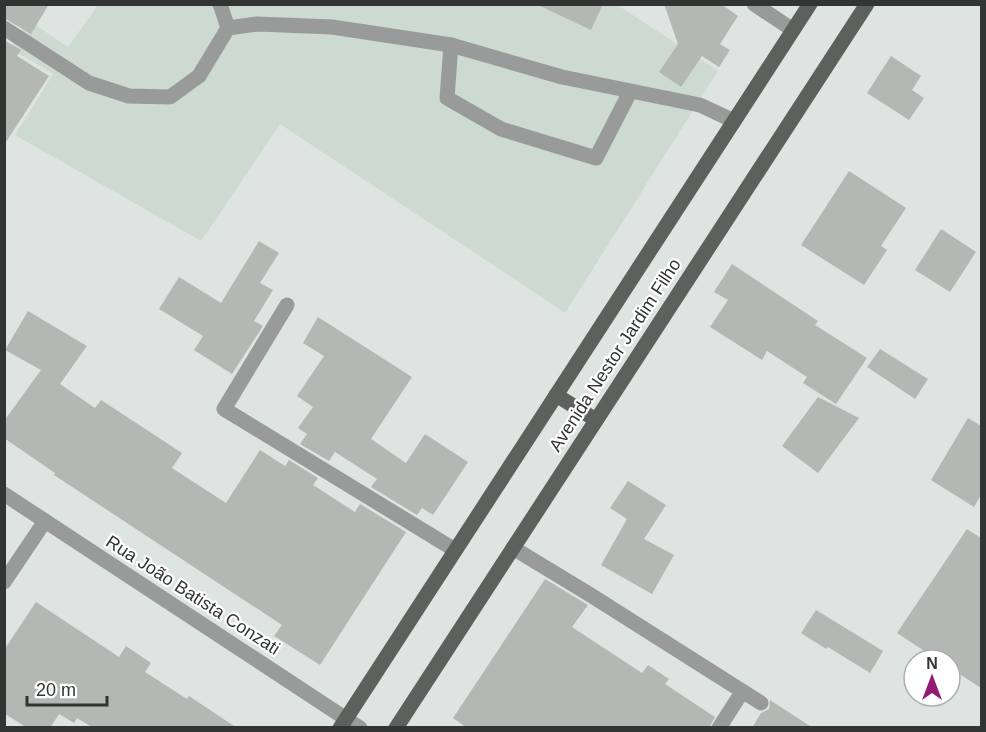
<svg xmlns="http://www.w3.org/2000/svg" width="986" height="732" viewBox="0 0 986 732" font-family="Helvetica,sans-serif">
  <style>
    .built { fill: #cddad2 }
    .building { fill: #b3b8b5 }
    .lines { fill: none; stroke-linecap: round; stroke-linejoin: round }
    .minor { stroke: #999b9a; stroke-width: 15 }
    .major { stroke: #5d615e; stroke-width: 15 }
    .labels { text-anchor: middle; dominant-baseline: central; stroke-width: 4.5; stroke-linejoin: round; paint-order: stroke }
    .street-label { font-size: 18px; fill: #333534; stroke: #fff }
  </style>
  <rect width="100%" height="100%" fill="#dee4e1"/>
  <path class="built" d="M 616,4 L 718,71 L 565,313 L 280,124 L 201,241 L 15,135 L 53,74 L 10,48 L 28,20 L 68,47 L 98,5 Z"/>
  <g class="building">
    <path d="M 4,4 L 49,4 L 31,34 L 4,18 Z"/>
    <path d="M 536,4 L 603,4 L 591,30 Z"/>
    <path d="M 664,4 L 721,4 L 738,16 L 720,44 L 730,50 L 719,67 L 702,56 L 681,87 L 659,72 L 678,44 Z"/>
    <path d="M 4,40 L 21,50 L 17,56 L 49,76 L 4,145 Z"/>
    <path d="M 891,56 L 921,76 L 912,90 L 924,98 L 909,120 L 867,93 Z"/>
    <path d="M 849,171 L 906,208 L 881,246 L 887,250 L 864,285 L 801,245 Z"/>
    <path d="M 941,229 L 976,252 L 950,292 L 915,270 Z"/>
    <path d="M 259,241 L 279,253 L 260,283 L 273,290 L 254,321 L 263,326 L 232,374 L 194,350 L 203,336 L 159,309 L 179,277 L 221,303 Z"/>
    <path d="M 732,264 L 818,321 L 815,325 L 867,358 L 836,404 L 803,383 L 807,377 L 767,351 L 762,360 L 710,327 L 728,300 L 714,292 Z"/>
    <path d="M 28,311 L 87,346 L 60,384 L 95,408 L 101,400 L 182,453 L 172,468 L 226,503 L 260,450 L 285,466 L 289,460 L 318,478 L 313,485 L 355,512 L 360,504 L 406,532 L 320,665 L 274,636 L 282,625 L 54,475 L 55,473 L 4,438 L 4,421 L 41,370 L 5,350 Z"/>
    <path d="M 318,317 L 412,377 L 371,439 L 406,463 L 425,434 L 468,462 L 433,515 L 422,508 L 417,515 L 371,487 L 377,479 L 335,452 L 329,461 L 300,444 L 307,434 L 298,428 L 313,407 L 297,396 L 324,356 L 303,343 Z"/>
    <path d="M 880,349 L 928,379 L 915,399 L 867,367 Z"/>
    <path d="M 818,397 L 859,418 L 818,473 L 782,446 Z"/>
    <path d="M 968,418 L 981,426 L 981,495 L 974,507 L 931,480 Z"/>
    <path d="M 628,481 L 666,505 L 644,539 L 674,555 L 652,594 L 601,565 L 627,519 L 610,508 Z"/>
    <path d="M 967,529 L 981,538 L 981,688 L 950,668 L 950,660 L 938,660 L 897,633 Z"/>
    <path d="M 545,579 L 588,605 L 572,627 L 642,673 L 648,665 L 669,679 L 665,684 L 715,717 L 709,728 L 467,728 L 453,718 Z"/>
    <path d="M 36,602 L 119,657 L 126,646 L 151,663 L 145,672 L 187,699 L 189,696 L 237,728 L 93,728 L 77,718 L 74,723 L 59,714 L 50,728 L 27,728 L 4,713 L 4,650 Z"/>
    <path d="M 816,610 L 883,651 L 870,673 L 828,647 L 826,649 L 801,633 Z"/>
    <path d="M 770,700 L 813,728 L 752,728 L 761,713 L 769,709 Z"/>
  </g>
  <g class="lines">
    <g class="minor">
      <path d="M 220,4 L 228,28"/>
      <path d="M 754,4 L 793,30"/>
      <path d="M 4,28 L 89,83 L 129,96 L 170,97 L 199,76 L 228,28 L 257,24 L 332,27 L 451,45 L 562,77 L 700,105 L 734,121"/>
      <path d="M 451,45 L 447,98 L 501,129 L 596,158 L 630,92"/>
      <path d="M 287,305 L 224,409 L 455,550"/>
      <path d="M 4,494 L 360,728"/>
      <path d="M 513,548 L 589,594 L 761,703"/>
      <path d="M 4,582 L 45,521"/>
      <path d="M 719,728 L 742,692"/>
    </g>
    <g class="major">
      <path d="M 556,395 L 596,420"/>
      <path d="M 340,728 L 810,4"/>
      <path d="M 396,728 L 867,4"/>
    </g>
  </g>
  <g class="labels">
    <g class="street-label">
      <text transform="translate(615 355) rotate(-57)">Avenida Nestor Jardim Filho</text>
      <text transform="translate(193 595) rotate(33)">Rua João Batista Conzati</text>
    </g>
  </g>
  <rect width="986" height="732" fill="none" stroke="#333534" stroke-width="12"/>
  <g transform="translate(932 678)"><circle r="28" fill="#ffffff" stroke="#adaeae" stroke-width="1.5"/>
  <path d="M0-4.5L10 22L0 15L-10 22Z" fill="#941a76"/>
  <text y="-9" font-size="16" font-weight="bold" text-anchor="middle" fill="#333534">N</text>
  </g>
  <path d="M27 696v9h80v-9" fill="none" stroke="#333534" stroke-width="3"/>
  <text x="36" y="696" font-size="18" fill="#333534" stroke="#ffffff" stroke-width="4.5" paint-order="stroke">20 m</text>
</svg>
